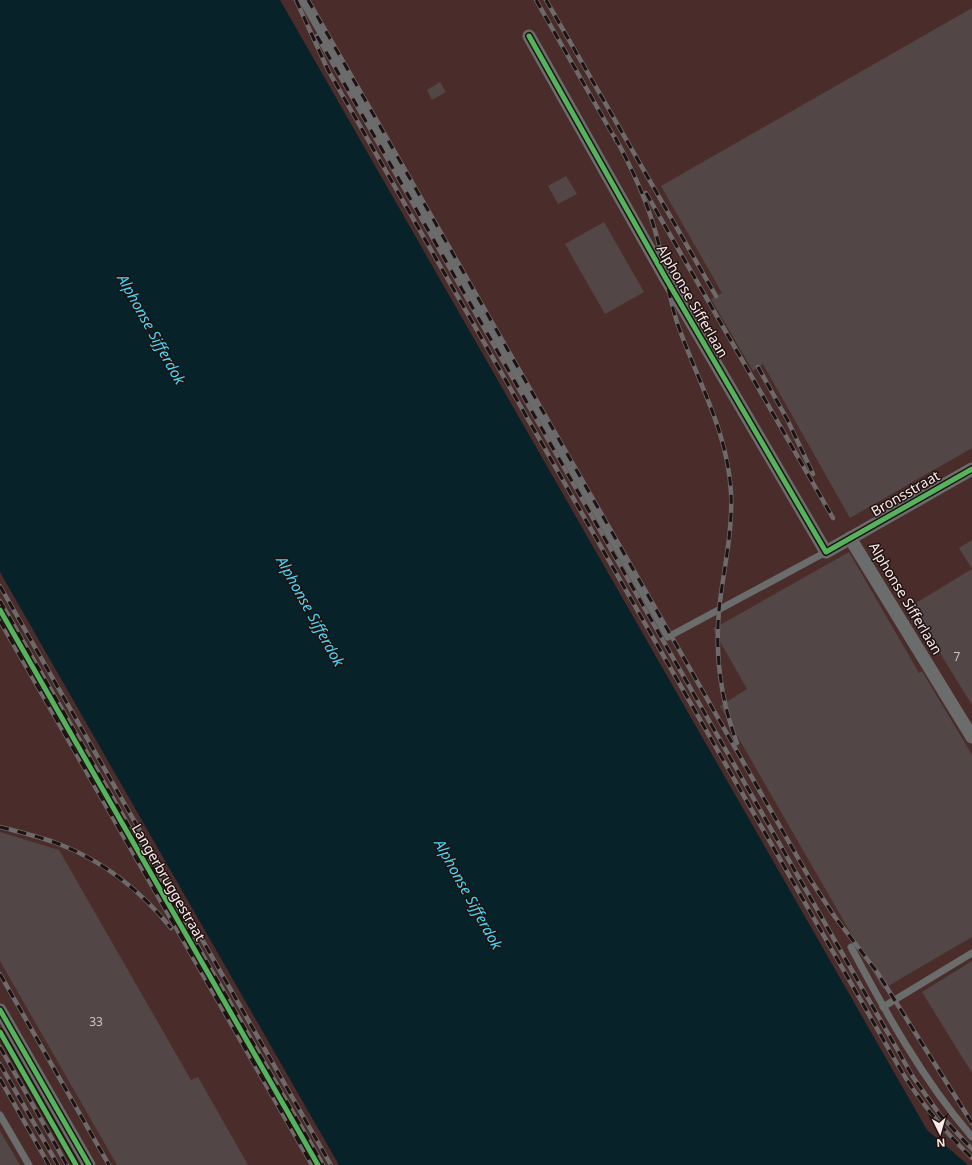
<svg xmlns="http://www.w3.org/2000/svg" width="972" height="1165" viewBox="0 0 972 1165" font-family="'Noto Sans',sans-serif">
  <style>
    .built { fill: #4a2d2a }
    .water { fill: #072228 }
    .building { fill: #524746 }
    .lines { fill: none; stroke-linecap: round; stroke-linejoin: round }
    .lane { stroke: #6b6d6d; stroke-width: 7 }
    .street { stroke: #6b6d6d; stroke-width: 13 }
    .rail-casing { stroke: #6e6a6b; stroke-width: 4.5 }
    .rail { stroke: #1e1312; stroke-width: 3; stroke-dasharray: 9; stroke-linecap: butt }
    .cycleway-casing { stroke: #1e1312; stroke-width: 8 }
    .cycleway { stroke: #56b35d; stroke-width: 5 }
    .labels { text-anchor: middle; dominant-baseline: central; stroke-width: 3; stroke-linejoin: round; paint-order: stroke }
    .number-label { font-size: 12px; fill: #d1c1c0 }
    .street-label { font-size: 14px; fill: #fbeae8; stroke: #1e1312 }
    .water-label { font-size: 15px; font-style: italic; fill: #48d8f7; stroke: #1e1312 }
  </style>
  <rect width="100%" height="100%" fill="#392c2a"/>
  <g class="built">
    <path d="M 280,0 L 972,0 L 972,1165 L 968,1165 L 927,1130 Z"/>
    <path d="M 0,572 L 237,986 L 339,1165 L 0,1165 Z"/>
  </g>
  <path class="water" d="M 0,0 L 280,0 L 927,1130 L 968,1165 L 339,1165 L 0,572 Z"/>
  <g class="building">
    <path d="M 972,8 L 972,448 L 850,518 L 763,364 L 753,371 L 711,299 L 722,293 L 661,186 Z"/>
    <path d="M 440,82 L 446,92 L 432,100 L 427,90 Z"/>
    <path d="M 566,176 L 577,194 L 558,204 L 548,186 Z"/>
    <path d="M 604,222 L 644,292 L 605,314 L 565,244 Z"/>
    <path d="M 972,540 L 972,705 L 911,606 L 972,569 L 959,548 Z"/>
    <path d="M 849,552 L 919,673 L 922,671 L 972,755 L 972,937 L 883,989 L 720,706 L 747,689 L 713,629 Z"/>
    <path d="M 0,832 L 59,850 L 191,1080 L 198,1077 L 248,1165 L 117,1165 L 0,961 Z"/>
    <path d="M 972,961 L 972,1073 L 922,992 Z"/>
    <path d="M 0,1131 L 20,1165 L 0,1165 Z"/>
  </g>
  <g class="lines">
    <g class="lane">
      <path d="M 302,0 L 668,637 L 826,552"/>
      <path d="M 851,947 C 886,1013 923,1080 972,1137"/>
      <path d="M 883,1007 L 972,953"/>
      <path d="M 0,1115 L 29,1165"/>
    </g>
    <g class="street">
      <path d="M 529,36 L 665,277 L 826,552 L 972,469"/>
      <path d="M 850,538 L 972,737"/>
      <path d="M 0,610 L 318,1165"/>
      <path d="M 0,1010 L 89,1165"/>
    </g>
    <g class="rail-casing">
      <g id="rail">
        <path d="M 296,0 L 328,70 L 899,1067 C 919,1101 943,1130 972,1158"/>
        <path d="M 308,0 L 810,879 L 835,917 L 877,972 L 972,1123"/>
        <path d="M 536,0 L 617,142"/>
        <path d="M 546,0 L 716,296"/>
        <path d="M 317,36 L 913,1077 L 940,1115 L 972,1149"/>
        <path d="M 615,137 C 630,165 645,196 654,227 C 664,259 667,293 678,325 C 698,382 728,432 731,493 C 733,533 723,571 719,610 C 715,655 721,701 737,743"/>
        <path d="M 646,193 L 833,518"/>
        <path d="M 758,367 L 787,419 L 813,474"/>
        <path d="M 0,586 L 331,1165"/>
        <path d="M 0,601 L 323,1165"/>
        <path d="M 0,621 L 312,1165"/>
        <path d="M 0,827 C 20,832 40,837 59,844 C 103,861 141,891 171,928"/>
        <path d="M 0,974 L 109,1165"/>
        <path d="M 0,1047 L 67,1165"/>
        <path d="M 0,1064 L 58,1165"/>
        <path d="M 0,1079 L 49,1165"/>
      </g>
    </g>
    <use href="#rail" class="rail"/>
    <g class="cycleway-casing">
      <g id="cycleway">
        <path d="M 529,36 L 665,277 L 826,552 L 972,469"/>
        <path d="M 0,610 L 318,1165"/>
        <path d="M 0,1010 L 89,1165"/>
        <path d="M 0,1032 L 76,1165"/>
      </g>
    </g>
    <use href="#cycleway" class="cycleway"/>
  </g>
  <g class="labels">
    <g class="number-label">
      <text x="957" y="656">7</text>
      <text x="96" y="1021">33</text>
    </g>
    <g class="street-label">
      <text transform="translate(693 301) rotate(60)">Alphonse Sifferlaan</text>
      <text transform="translate(905 493) rotate(-30)">Bronsstraat</text>
      <text transform="translate(906 598) rotate(59)">Alphonse Sifferlaan</text>
      <text transform="translate(169 882) rotate(60)">Langerbruggestraat</text>
    </g>
    <g class="water-label">
      <text transform="translate(152 329) rotate(61)">Alphonse Sifferdok</text>
      <text transform="translate(311 611) rotate(61)">Alphonse Sifferdok</text>
      <text transform="translate(469 894) rotate(61)">Alphonse Sifferdok</text>
    </g>
  </g>
  <g transform="translate(940 1133) rotate(175)" stroke="#1e1312" stroke-width="3" paint-order="stroke">
  <path d="M0-3L7 15L0 10L-7 15Z" fill="#fbeae8"/>
  <text y="-6" font-size="11" font-weight="bold" text-anchor="middle" fill="#fbeae8">N</text>
  </g>
</svg>
